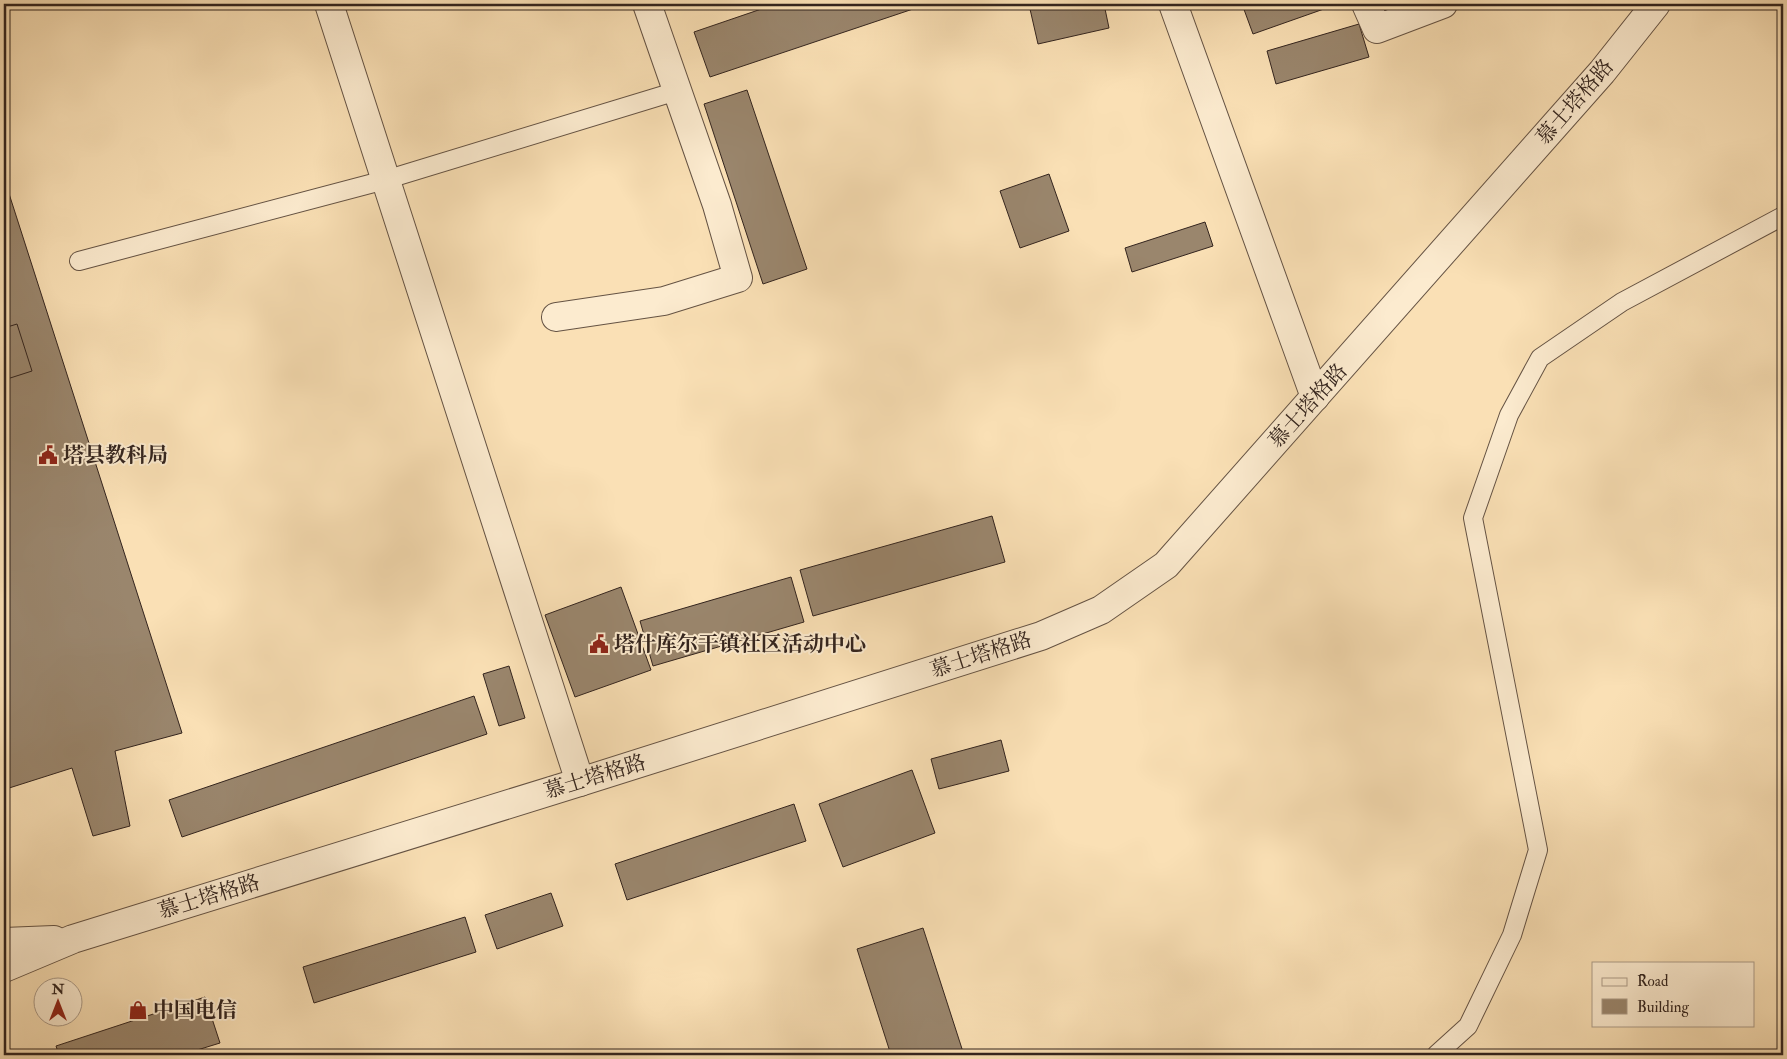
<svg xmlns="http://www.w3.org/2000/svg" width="1787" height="1059" viewBox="0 0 1787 1059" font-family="'IM FELL Double Pica','Noto Serif SC',serif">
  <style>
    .building { fill: #9a866d; stroke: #33241e }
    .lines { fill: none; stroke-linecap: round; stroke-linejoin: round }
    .service-casing { stroke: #655344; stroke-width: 20 }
    .minor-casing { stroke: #655344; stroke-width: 30 }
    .tertiary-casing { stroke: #655344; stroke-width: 30 }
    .service { stroke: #fcebcf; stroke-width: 18 }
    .minor { stroke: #fcebcf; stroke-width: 28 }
    .tertiary { stroke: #fcebcf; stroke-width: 28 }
    .labels { text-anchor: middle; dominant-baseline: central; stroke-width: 4; stroke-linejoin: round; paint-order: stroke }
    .street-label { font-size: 21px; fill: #33241e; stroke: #fcebcf }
    .poi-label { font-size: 21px; font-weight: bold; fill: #33241e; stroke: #fcebcf; text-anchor: start }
  </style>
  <rect width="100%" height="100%" fill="#fae0b5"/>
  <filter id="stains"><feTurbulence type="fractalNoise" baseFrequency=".004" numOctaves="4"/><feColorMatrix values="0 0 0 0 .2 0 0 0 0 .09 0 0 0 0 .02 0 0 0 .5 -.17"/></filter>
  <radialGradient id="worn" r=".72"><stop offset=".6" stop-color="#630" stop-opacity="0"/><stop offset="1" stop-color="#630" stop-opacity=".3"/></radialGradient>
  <g class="building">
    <path d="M 776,4 L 928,4 L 710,77 L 694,32 Z"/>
    <path d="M 1055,4 L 1104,4 L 1109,28 L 1038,44 L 1030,9 Z"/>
    <path d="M 1242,4 L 1338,4 L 1253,34 Z"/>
    <path d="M 1359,24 L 1369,57 L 1276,84 L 1267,51 Z"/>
    <path d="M 747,90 L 807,269 L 763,284 L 704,104 Z"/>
    <path d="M 1049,174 L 1069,231 L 1020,248 L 1000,191 Z"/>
    <path d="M 4,178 L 182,733 L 115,751 L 130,826 L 93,836 L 72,768 L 6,789 L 4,787 Z"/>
    <path d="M 1205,222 L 1213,246 L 1132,272 L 1125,248 Z"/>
    <path d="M 17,324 L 32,371 L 4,380 L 4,328 Z"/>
    <path d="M 992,516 L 1005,562 L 813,616 L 800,570 Z"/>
    <path d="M 791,577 L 804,622 L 653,666 L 640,621 Z"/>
    <path d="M 621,587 L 651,670 L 575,697 L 545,615 Z"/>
    <path d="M 509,666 L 525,718 L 499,726 L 483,674 Z"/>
    <path d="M 474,696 L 487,734 L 182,837 L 169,800 Z"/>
    <path d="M 1001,740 L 1009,771 L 939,789 L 931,759 Z"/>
    <path d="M 912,770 L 935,833 L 843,867 L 819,804 Z"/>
    <path d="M 794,804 L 806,841 L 627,900 L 615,864 Z"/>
    <path d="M 551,893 L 563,926 L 497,949 L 485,915 Z"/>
    <path d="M 465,917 L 476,952 L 314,1003 L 303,967 Z"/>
    <path d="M 923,928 L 964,1055 L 891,1055 L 857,949 Z"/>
    <path d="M 205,997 L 220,1043 L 181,1055 L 59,1055 L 56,1046 Z"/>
  </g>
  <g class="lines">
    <g class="service-casing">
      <g id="service">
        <path d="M 79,261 L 385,180 L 677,91"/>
        <path d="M 1436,1055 L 1468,1026 L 1512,935 L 1538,850 L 1473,518 L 1509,415 L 1540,358 L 1622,302 L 1783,216"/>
      </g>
    </g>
    <g class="minor-casing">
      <g id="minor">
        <path d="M 329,4 L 580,782"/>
        <path d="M 1366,4 L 1377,29 L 1443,4"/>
        <path d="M 556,317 L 664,301 L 738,278 L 717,205 L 647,4"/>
      </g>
    </g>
    <g class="tertiary-casing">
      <g id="tertiary">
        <path d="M 1173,4 L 1315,397"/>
        <path d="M 4,942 L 54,940"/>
        <path d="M 4,968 L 73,939 L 580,782 L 1041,636 L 1101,610 L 1166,565 L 1602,72 L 1656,4"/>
      </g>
    </g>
    <use href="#service" class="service"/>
    <use href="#minor" class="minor"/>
    <use href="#tertiary" class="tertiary"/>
  </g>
  <defs>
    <g id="civic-bare" transform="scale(1.5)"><path d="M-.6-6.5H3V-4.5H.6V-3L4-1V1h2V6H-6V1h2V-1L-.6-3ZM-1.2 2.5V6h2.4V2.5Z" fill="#8f2418" stroke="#fcebcf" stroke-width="2.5" paint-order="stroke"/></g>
    <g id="shop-bare" transform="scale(1.5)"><path d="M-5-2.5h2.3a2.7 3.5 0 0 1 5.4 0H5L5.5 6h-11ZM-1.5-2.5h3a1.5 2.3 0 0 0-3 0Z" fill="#8f2418" stroke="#fcebcf" stroke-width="2.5" paint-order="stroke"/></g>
  </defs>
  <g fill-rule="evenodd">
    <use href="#civic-bare" x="48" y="455"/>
    <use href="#civic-bare" x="599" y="644"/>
    <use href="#shop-bare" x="138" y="1010"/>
  </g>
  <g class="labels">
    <g class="street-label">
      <text transform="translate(1575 102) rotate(-49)">慕士塔格路</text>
      <text transform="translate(1308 406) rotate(-48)">慕士塔格路</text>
      <text transform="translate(981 655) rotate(-18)">慕士塔格路</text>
      <text transform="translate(595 777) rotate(-17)">慕士塔格路</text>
      <text transform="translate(209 897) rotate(-17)">慕士塔格路</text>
    </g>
    <g class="poi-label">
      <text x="63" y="455">塔县教科局</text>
      <text x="614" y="644">塔什库尔干镇社区活动中心</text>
      <text x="153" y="1010">中国电信</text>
    </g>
  </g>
  <rect width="1787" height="1059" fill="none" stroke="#fae0b5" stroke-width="20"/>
  <rect x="5" y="5" width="1777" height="1049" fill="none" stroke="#33241e" stroke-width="2.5"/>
  <rect x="10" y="10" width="1767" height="1039" fill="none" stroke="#33241e"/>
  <rect x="1592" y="962" width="162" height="65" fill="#fcebcf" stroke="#ac9b88"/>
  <rect x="1602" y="978" width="25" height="8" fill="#fcebcf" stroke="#ac9b88"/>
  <text x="1637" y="986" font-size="15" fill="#33241e">Road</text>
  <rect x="1602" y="999" width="25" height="15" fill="#9a866d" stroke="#ac9b88"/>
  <text x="1637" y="1012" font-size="15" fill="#33241e">Building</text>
  <g transform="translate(58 1002)"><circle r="24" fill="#fcebcf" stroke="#ac9b88"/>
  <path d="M0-4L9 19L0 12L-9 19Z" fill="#8f2418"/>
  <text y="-8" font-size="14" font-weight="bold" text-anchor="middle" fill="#33241e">N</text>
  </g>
  <rect width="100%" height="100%" filter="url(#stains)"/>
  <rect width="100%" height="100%" fill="url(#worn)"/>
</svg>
